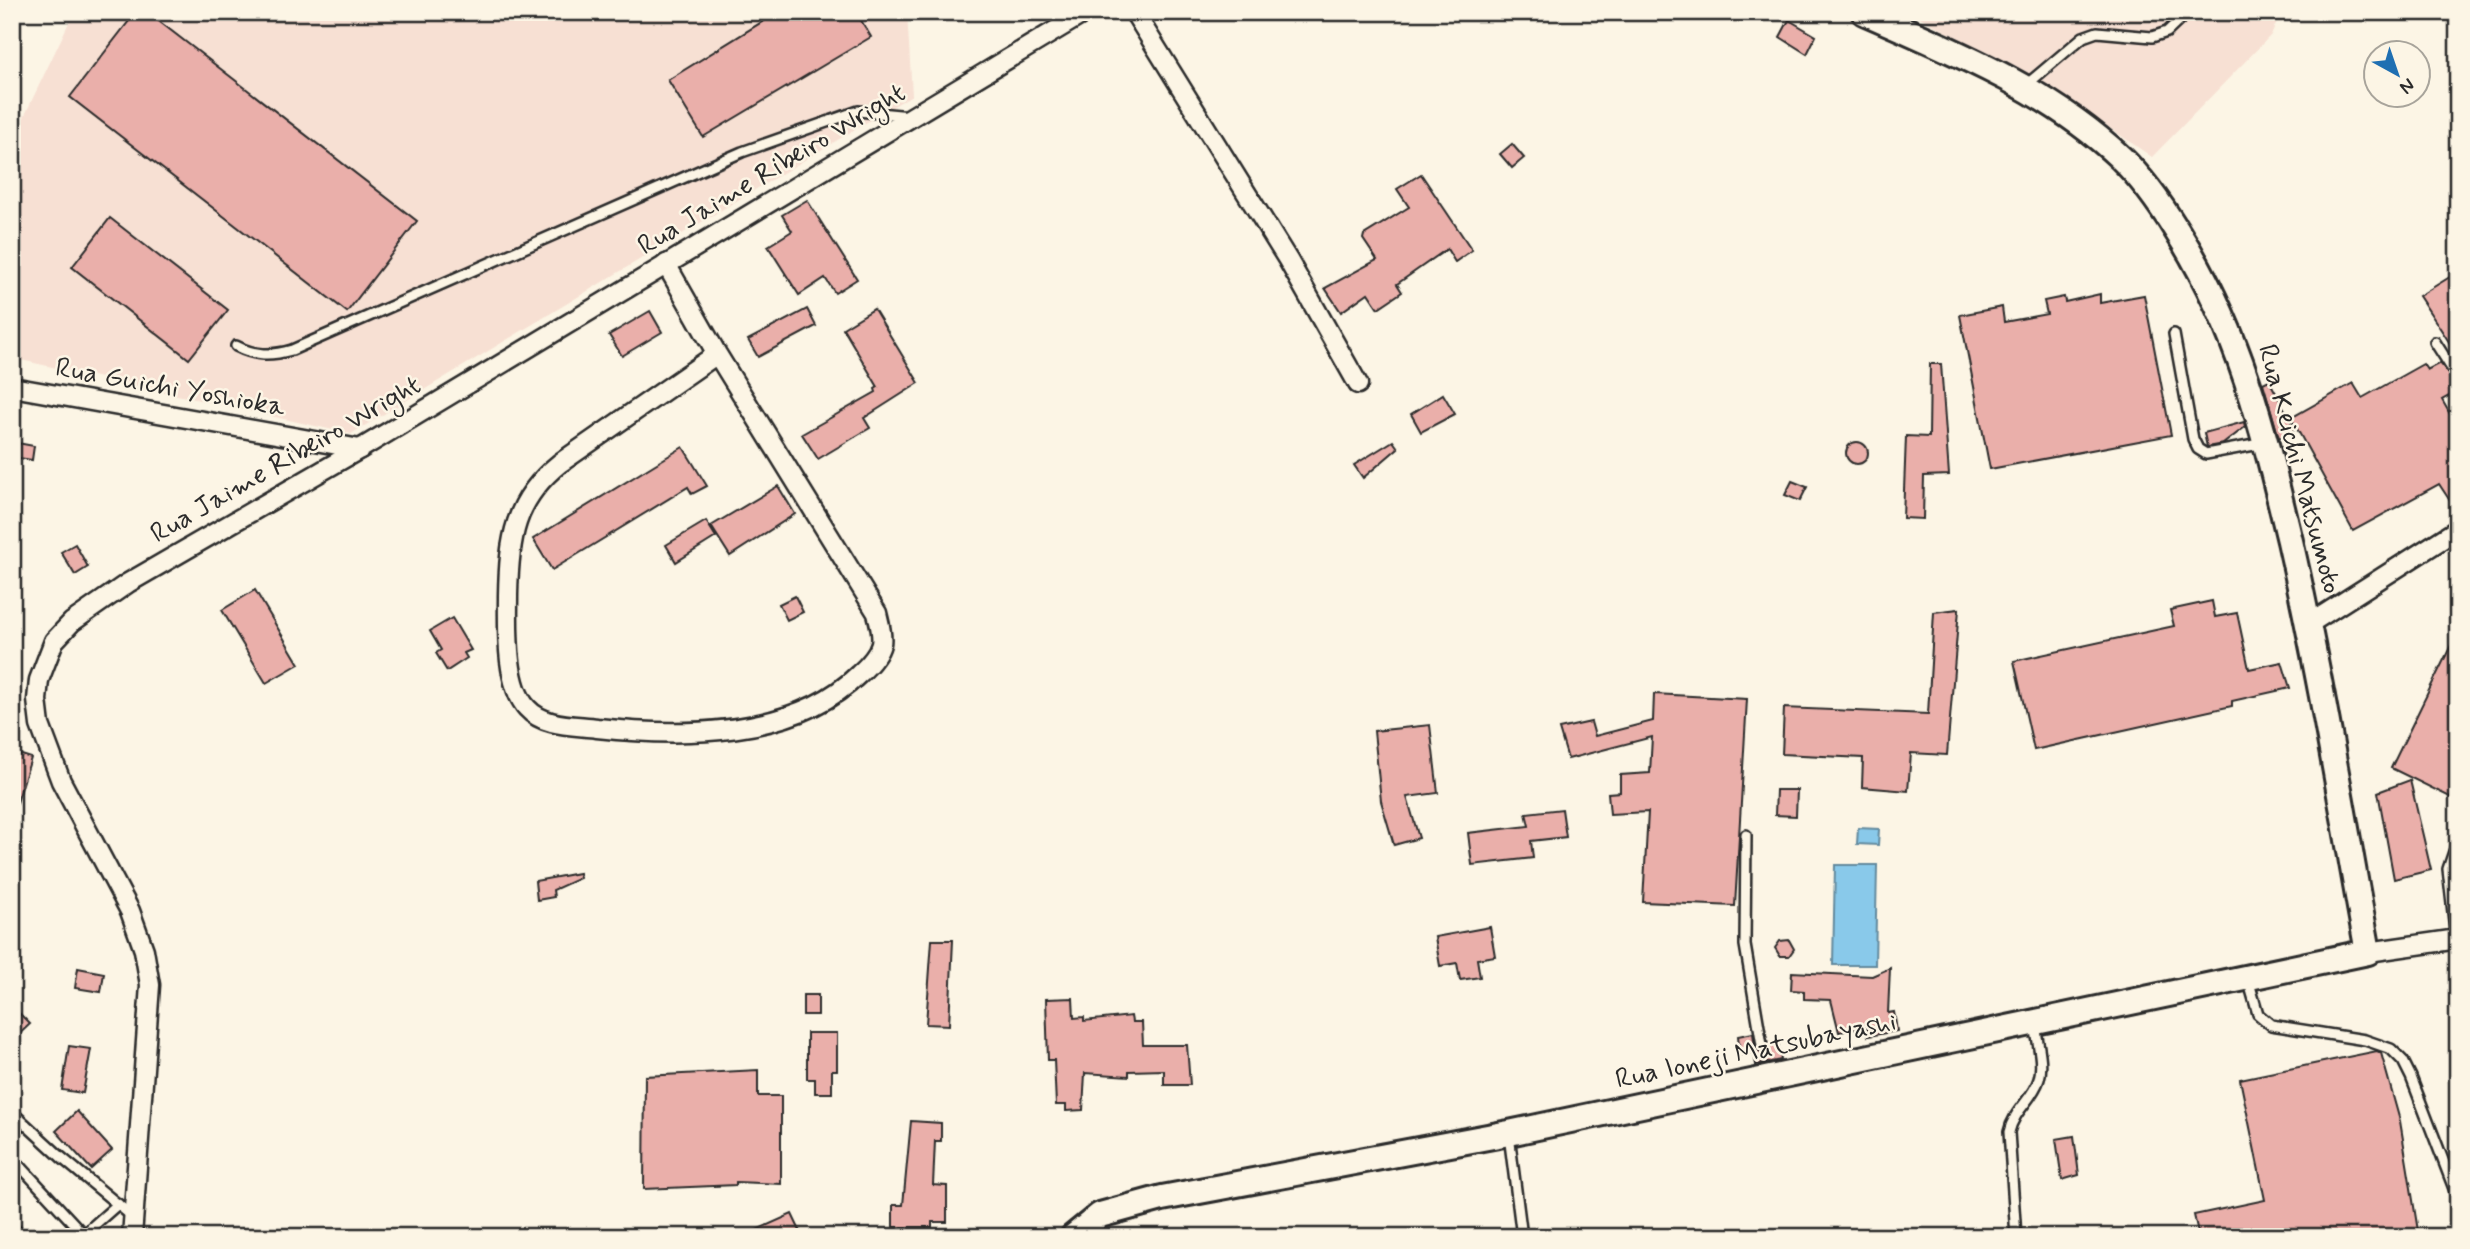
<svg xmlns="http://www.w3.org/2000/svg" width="2470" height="1249" viewBox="0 0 2470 1249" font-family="Mynerve,sans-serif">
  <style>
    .built { fill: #f7e0d3 }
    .water { fill: #89c9ea; stroke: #638a9e; stroke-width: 2 }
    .building { fill: #eaafaa; stroke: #2b2b2b; stroke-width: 2 }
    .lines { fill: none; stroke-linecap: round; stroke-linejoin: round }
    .lane-casing { stroke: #2b2b2b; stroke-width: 14 }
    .street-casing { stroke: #2b2b2b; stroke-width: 23 }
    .secondary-casing { stroke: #2b2b2b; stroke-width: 30 }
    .lane { stroke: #fcf5e5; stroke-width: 9 }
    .street { stroke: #fcf5e5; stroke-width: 18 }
    .secondary { stroke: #fcf5e5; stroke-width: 24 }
    .labels { text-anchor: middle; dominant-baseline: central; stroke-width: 5; stroke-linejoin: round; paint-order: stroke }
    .street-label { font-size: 28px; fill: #2b2b2b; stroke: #fcf5e5 }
  </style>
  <rect width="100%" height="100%" fill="#fcf5e5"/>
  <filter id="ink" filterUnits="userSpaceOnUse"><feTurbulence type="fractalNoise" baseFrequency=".0143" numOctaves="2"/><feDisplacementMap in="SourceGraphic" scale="14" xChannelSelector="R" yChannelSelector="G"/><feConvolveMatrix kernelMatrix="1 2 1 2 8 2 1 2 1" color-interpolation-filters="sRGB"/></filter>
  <g filter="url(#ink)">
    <g class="built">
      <path d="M 74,12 L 907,12 L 912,95 L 351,434 L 12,358 L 12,142 Z"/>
      <path d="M 1911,12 L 2281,12 L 2271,35 L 2152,157 L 2079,107 Z"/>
    </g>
    <g class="water">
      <path d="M 1858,828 L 1879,829 L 1878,845 L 1857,844 Z"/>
      <path d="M 1835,865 L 1877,865 L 1875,965 L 1833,965 Z"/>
    </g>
    <g class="building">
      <path d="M 136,12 L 147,12 L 417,221 L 347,312 L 70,97 Z"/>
      <path d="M 778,12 L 856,12 L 871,37 L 703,137 L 668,80 Z"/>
      <path d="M 1789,20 L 1816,36 L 1807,54 L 1780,37 Z"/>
      <path d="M 1512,144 L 1524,158 L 1512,168 L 1500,154 Z"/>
      <path d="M 1421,174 L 1472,250 L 1455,262 L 1447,249 L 1397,284 L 1402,292 L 1378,308 L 1368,293 L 1341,312 L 1325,288 L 1377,260 L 1363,239 L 1364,235 L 1409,207 L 1397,189 Z"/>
      <path d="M 807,200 L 857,279 L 835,293 L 825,278 L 799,295 L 768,246 L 792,231 L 782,215 Z"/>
      <path d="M 110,218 L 228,310 L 189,359 L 72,267 Z"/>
      <path d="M 2458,272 L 2458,365 L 2452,356 L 2457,354 L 2419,296 Z"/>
      <path d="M 2100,294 L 2100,303 L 2144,295 L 2171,435 L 1990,469 L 1960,315 L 2002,307 L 2004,322 L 2047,314 L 2044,301 L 2064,297 L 2065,302 Z"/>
      <path d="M 807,309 L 816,326 L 758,357 L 748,340 Z"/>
      <path d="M 874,309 L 919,383 L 864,418 L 870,428 L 818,459 L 802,434 L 876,392 L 875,389 L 878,387 L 843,328 Z"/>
      <path d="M 650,311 L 662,332 L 622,356 L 609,335 Z"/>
      <path d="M 2440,363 L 2458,385 L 2458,391 L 2442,400 L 2458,428 L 2458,513 L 2439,484 L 2353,531 L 2291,418 L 2353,383 L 2362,398 L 2423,364 L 2427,370 Z"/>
      <path d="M 1930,364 L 1941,364 L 1949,475 L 1924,476 L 1923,519 L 1903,518 L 1906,436 L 1929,437 Z"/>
      <path d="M 2269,380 L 2295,429 L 2279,438 L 2263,383 Z"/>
      <path d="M 1443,394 L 1455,414 L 1421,432 L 1411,414 Z"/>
      <path d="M 2244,422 L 2245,427 L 2223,444 L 2207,447 L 2204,433 Z"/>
      <path d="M 1393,441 L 1398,448 L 1363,478 L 1354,465 Z"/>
      <circle cx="1857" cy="453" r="11"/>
      <path d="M 12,442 L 34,446 L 32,460 L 12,457 Z"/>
      <path d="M 683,447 L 707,486 L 692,494 L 688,487 L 552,570 L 533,539 Z"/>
      <path d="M 1792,481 L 1807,487 L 1800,501 L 1785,495 Z"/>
      <path d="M 778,486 L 795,514 L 730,556 L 711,526 Z"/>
      <path d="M 706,521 L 716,537 L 676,562 L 666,545 Z"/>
      <path d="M 75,544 L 88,567 L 75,575 L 61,552 Z"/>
      <path d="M 255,590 L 299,664 L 266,683 L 222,610 Z"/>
      <path d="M 795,596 L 803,612 L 787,620 L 779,604 Z"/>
      <path d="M 2212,601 L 2215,617 L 2237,613 L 2249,669 L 2282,662 L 2290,688 L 2232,701 L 2232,706 L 2034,750 L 2014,661 L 2174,626 L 2170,610 Z"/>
      <path d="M 1959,609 L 1947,755 L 1911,753 L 1908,791 L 1862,787 L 1863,758 L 1782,754 L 1784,708 L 1928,714 L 1934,612 Z"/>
      <path d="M 452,618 L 471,650 L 464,653 L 467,658 L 447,671 L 436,653 L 441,650 L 430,631 Z"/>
      <path d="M 2458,631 L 2458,801 L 2391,768 Z"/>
      <path d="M 1654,694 L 1747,699 L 1735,906 L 1643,902 L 1648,812 L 1610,814 L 1608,793 L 1620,792 L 1620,775 L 1650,773 L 1652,737 L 1568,759 L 1559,729 L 1591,722 L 1595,736 L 1653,721 Z"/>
      <path d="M 1430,725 L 1438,793 L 1407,797 L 1419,838 L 1394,845 L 1381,801 L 1374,731 Z"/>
      <path d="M 12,752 L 31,758 L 16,806 L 12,806 Z"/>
      <path d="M 2410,780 L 2431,870 L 2394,879 L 2378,792 Z"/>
      <path d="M 1776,790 L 1797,790 L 1796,816 L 1775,815 Z"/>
      <path d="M 1562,809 L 1566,837 L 1531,841 L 1533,858 L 1472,865 L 1468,833 L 1529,826 L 1526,813 Z"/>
      <path d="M 579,873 L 580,878 L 553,890 L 554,897 L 537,900 L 535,881 Z"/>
      <path d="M 1490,927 L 1495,956 L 1477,959 L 1480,977 L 1460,980 L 1457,963 L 1440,966 L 1435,937 Z"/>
      <path d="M 932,940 L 953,940 L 949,1025 L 926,1024 Z"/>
      <path d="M 1789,940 L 1794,949 L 1789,956 L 1780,956 L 1775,948 L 1780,941 Z"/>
      <path d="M 78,968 L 104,973 L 101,992 L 75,988 Z"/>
      <path d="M 1890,968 L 1888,1013 L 1894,1012 L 1897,1031 L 1868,1036 L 1867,1027 L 1839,1032 L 1831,1000 L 1804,999 L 1804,991 L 1791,990 L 1792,972 L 1872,976 Z"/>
      <rect x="803" y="995" width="15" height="20"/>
      <path d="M 1073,998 L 1074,1018 L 1084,1017 L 1084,1021 L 1131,1016 L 1132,1022 L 1142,1022 L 1143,1045 L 1187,1045 L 1190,1085 L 1164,1085 L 1164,1070 L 1129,1071 L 1129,1076 L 1085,1073 L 1083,1110 L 1066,1111 L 1066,1105 L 1056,1105 L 1054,1060 L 1048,1060 L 1046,999 Z"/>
      <path d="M 12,1006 L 30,1024 L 12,1041 Z"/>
      <path d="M 807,1033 L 837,1033 L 837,1070 L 832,1070 L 832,1093 L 815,1093 L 815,1079 L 807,1079 Z"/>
      <path d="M 1753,1033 L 1755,1047 L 1760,1052 L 1767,1050 L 1769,1044 L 1778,1042 L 1781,1060 L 1756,1065 L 1754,1052 L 1740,1055 L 1738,1036 Z"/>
      <path d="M 69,1046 L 91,1049 L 83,1093 L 62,1090 Z"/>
      <path d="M 2377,1051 L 2381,1053 L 2400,1121 L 2419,1237 L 2199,1237 L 2194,1215 L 2265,1200 L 2240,1079 Z"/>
      <path d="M 758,1070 L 758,1096 L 781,1096 L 781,1184 L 736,1182 L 736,1185 L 644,1189 L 645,1076 Z"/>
      <path d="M 77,1111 L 112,1150 L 91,1169 L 56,1131 Z"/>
      <path d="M 911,1121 L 941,1123 L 941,1141 L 935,1141 L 933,1185 L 947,1186 L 947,1222 L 932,1222 L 932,1227 L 893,1227 L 893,1205 L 903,1205 Z"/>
      <path d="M 2074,1136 L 2079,1175 L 2062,1180 L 2056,1139 Z"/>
      <path d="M 792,1214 L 803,1237 L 741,1237 Z"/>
    </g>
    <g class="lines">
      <g class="lane-casing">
        <g id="lane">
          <path d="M 2025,86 L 2083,37 L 2097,32 L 2152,37 L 2167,32 L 2188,12"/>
          <path d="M 2174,334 L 2193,439 L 2198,449 L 2206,454 L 2265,443"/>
          <path d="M 2435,342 L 2458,378"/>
          <path d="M 236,346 C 255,356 271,356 292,350 L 742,152 L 858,111 L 910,116"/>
          <path d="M 1746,835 L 1745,945 L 1762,1045"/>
          <path d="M 2456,939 L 2448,869 L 2458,840"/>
          <path d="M 2248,979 L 2258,1014 L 2271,1025 L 2365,1040 L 2391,1049 L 2403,1061 L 2411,1077 L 2458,1199"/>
          <path d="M 12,1112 L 62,1158 L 133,1217"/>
          <path d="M 1509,1135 L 1522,1237"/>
          <path d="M 12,1157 L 86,1237"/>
          <path d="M 12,1226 L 22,1237"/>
          <path d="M 84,1234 L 118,1204"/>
          <path d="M 2016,1237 L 2009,1132 C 2014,1110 2033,1099 2039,1079 C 2044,1063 2037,1041 2035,1024"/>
        </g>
      </g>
      <g class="street-casing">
        <g id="street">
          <path d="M 1134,12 L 1288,260 L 1358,384"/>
          <path d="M 666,264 L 717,354 L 877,613 C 879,622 883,634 881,644 C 878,656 868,666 859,674 C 795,738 681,737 597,728 C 574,725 544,727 527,708 C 505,684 508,626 508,595 C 509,539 514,500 560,463 L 717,354"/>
          <path d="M 12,387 L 360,449"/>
          <path d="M 2309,624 L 2458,529"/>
          <path d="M 2368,952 L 2458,939"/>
          <path d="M 132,1237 L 150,985 L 144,950 L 130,911 L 61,781 L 40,725 L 37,700 L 39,680 L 54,641 L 72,622 L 128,583 L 360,449 L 1086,12"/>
        </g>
      </g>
      <g class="secondary-casing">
        <path id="secondary" d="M 1073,1237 L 1100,1215 L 1162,1198 L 1509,1133 L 2368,952 C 2343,815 2321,677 2290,541 C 2263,428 2240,331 2177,231 C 2161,205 2144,180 2121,158 C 2048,89 1955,52 1864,12"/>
      </g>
      <use href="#lane" class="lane"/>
      <use href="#street" class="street"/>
      <use href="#secondary" class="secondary"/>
    </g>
  </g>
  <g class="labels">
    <g class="street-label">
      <text transform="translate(772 170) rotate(-31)">Rua Jaime Ribeiro Wright</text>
      <text transform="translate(170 388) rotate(10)">Rua Guichi Yoshioka</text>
      <text transform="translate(286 460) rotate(-30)">Rua Jaime Ribeiro Wright</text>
      <text transform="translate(2299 469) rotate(75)">Rua Keichi Matsumoto</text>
      <text transform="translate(1756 1051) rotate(-12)">Rua Ioneji Matsubayashi</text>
    </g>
  </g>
  <rect width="2470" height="1249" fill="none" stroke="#fcf5e5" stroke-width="42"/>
  <rect x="21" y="21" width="2428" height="1207" fill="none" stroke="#2b2b2b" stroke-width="2.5" filter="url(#ink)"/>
  <g transform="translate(2397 74) rotate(140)"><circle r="33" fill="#fcf5e5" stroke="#a8a49b" stroke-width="2"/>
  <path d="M0-5L12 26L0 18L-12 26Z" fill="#1f6fb2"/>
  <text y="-10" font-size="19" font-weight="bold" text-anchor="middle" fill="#2b2b2b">N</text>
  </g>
</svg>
